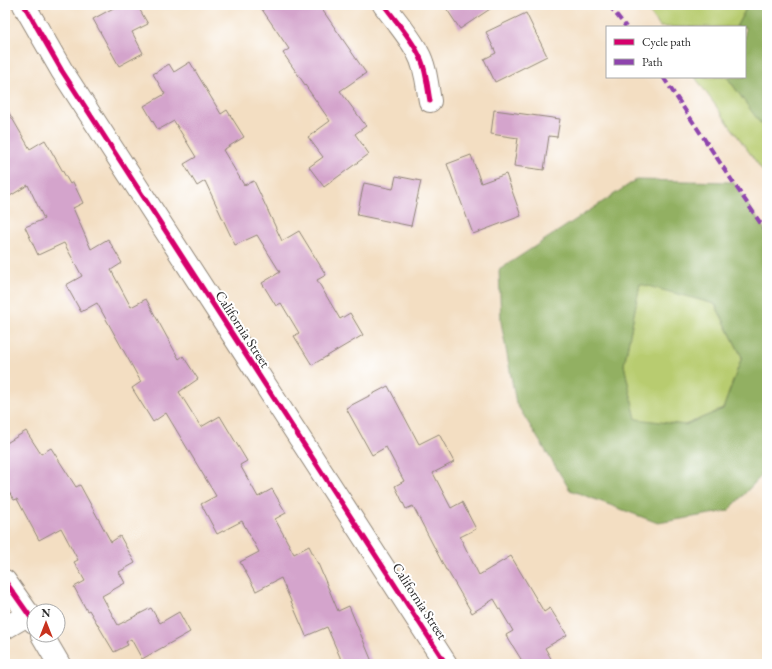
<svg xmlns="http://www.w3.org/2000/svg" width="772" height="669" viewBox="0 0 772 669" font-family="'EB Garamond',serif">
  <style>
    .green { fill: #b8cc70; stroke: #727c4e }
    .forest { fill: #92b062; stroke: #5e6e46; fill-rule: evenodd }
    .building { fill: #d4a4cc }
    .lines { fill: none; stroke-linecap: round; stroke-linejoin: round }
    .minor-casing { stroke: #8f8476; stroke-width: 24 }
    .tertiary-casing { stroke: #8f8476; stroke-width: 24 }
    .minor { stroke: #fff; stroke-width: 22 }
    .tertiary { stroke: #fff; stroke-width: 22 }
    .quiet { stroke: #8e44ad; stroke-width: 4; stroke-dasharray: 8 4; stroke-linecap: butt }
    .cycleway-casing { stroke: #fff; stroke-width: 8 }
    .cycleway { stroke: #d6006c; stroke-width: 5 }
    .labels { text-anchor: middle; dominant-baseline: central; stroke-width: 4; stroke-linejoin: round; paint-order: stroke }
    .street-label { font-size: 14px; fill: #2b2b2b; stroke: #fff }
  </style>
  <rect width="100%" height="100%" fill="#fff"/>
  <filter id="ink" filterUnits="userSpaceOnUse"><feTurbulence type="fractalNoise" baseFrequency=".025" numOctaves="2"/><feDisplacementMap in="SourceGraphic" scale="8" xChannelSelector="R" yChannelSelector="G"/><feConvolveMatrix kernelMatrix="1 2 1 2 8 2 1 2 1" color-interpolation-filters="sRGB"/></filter>
  <filter id="wash" filterUnits="userSpaceOnUse"><feTurbulence type="fractalNoise" baseFrequency=".012" numOctaves="4" result="noise"/><feDisplacementMap in="SourceGraphic" scale="16" xChannelSelector="R" yChannelSelector="G"/><feGaussianBlur stdDeviation="0.9" result="paint"/><feColorMatrix in="noise" values="0 0 0 0 0 0 0 0 0 0 0 0 0 0 0 0 0 1.4 0 .05"/><feComposite in="paint" operator="in"/></filter>
  <g filter="url(#wash)">
    <rect width="100%" height="100%" fill="#f3dec2"/>
    <g class="green">
      <path d="M 644,5 L 748,5 L 736,27 L 660,27 Z"/>
      <path d="M 695,77 L 727,77 L 760,122 L 767,122 L 767,177 Z"/>
      <path d="M 640,283 L 715,304 L 742,357 L 723,409 L 685,425 L 636,420 L 624,365 Z"/>
    </g>
    <g class="forest">
      <path d="M 748,5 L 767,5 L 767,122 L 760,123 L 727,77 L 745,77 L 745,27 L 736,27 Z"/>
      <path d="M 636,180 L 733,182 L 767,233 L 767,470 L 728,511 L 658,523 L 570,490 L 516,403 L 501,322 L 499,270 ZM 640,284 L 715,304 L 742,357 L 723,409 L 685,425 L 636,419 L 624,365 Z"/>
    </g>
    <g id="blocks">
      <g class="building">
        <path d="M 119,5 L 137,5 L 148,24 L 132,32 L 143,53 L 119,66 L 93,19 Z"/>
        <path d="M 259,5 L 319,5 L 366,73 L 340,91 L 366,126 L 355,134 L 369,154 L 324,187 L 309,167 L 323,157 L 308,137 L 330,121 L 283,53 L 289,49 Z"/>
        <path d="M 444,5 L 496,5 L 460,29 Z"/>
        <path d="M 526,13 L 547,56 L 495,82 L 484,59 L 496,53 L 486,32 Z"/>
        <path d="M 190,62 L 221,114 L 227,110 L 244,137 L 223,150 L 244,185 L 254,181 L 282,241 L 299,231 L 326,275 L 317,280 L 340,319 L 350,313 L 363,335 L 312,365 L 294,336 L 299,333 L 281,303 L 276,306 L 262,283 L 280,272 L 257,235 L 235,245 L 205,181 L 197,186 L 184,164 L 196,157 L 174,121 L 158,130 L 144,106 L 165,94 L 153,74 L 169,64 L 174,72 Z"/>
        <path d="M 5,106 L 30,149 L 45,140 L 70,184 L 73,182 L 83,203 L 73,208 L 91,249 L 108,239 L 122,263 L 111,270 L 131,307 L 146,299 L 179,359 L 183,356 L 198,379 L 179,392 L 201,427 L 220,416 L 247,461 L 240,465 L 258,497 L 272,489 L 286,513 L 275,519 L 294,554 L 309,546 L 319,566 L 338,611 L 349,606 L 373,664 L 343,664 L 327,627 L 306,636 L 281,578 L 256,591 L 240,562 L 259,552 L 242,521 L 217,534 L 201,504 L 216,496 L 166,413 L 153,422 L 132,388 L 141,382 L 97,303 L 81,312 L 66,285 L 82,276 L 64,243 L 38,255 L 25,227 L 44,219 L 28,185 L 5,199 Z"/>
        <path d="M 494,110 L 560,119 L 557,137 L 549,136 L 544,170 L 514,166 L 518,138 L 491,134 Z"/>
        <path d="M 471,155 L 481,183 L 506,174 L 521,216 L 473,234 L 447,164 Z"/>
        <path d="M 396,176 L 421,181 L 411,226 L 357,215 L 364,183 L 393,189 Z"/>
        <path d="M 388,386 L 419,444 L 439,434 L 454,462 L 433,473 L 451,508 L 462,502 L 476,529 L 460,537 L 479,575 L 511,556 L 544,612 L 550,608 L 567,635 L 545,648 L 554,664 L 524,664 L 506,635 L 513,631 L 494,599 L 472,613 L 447,570 L 446,570 L 413,506 L 406,509 L 395,486 L 404,481 L 386,447 L 372,455 L 346,408 Z"/>
        <path d="M 26,431 L 41,454 L 51,448 L 76,487 L 80,485 L 111,542 L 120,536 L 135,563 L 119,572 L 125,583 L 102,596 L 118,625 L 151,608 L 160,623 L 179,612 L 190,632 L 142,659 L 131,639 L 126,642 L 128,645 L 114,652 L 89,610 L 87,611 L 74,587 L 85,581 L 74,562 L 78,560 L 61,528 L 39,540 L 17,499 L 14,500 L 5,486 L 5,444 Z"/>
      </g>
    </g>
  </g>
  <g filter="url(#ink)">
    <use href="#blocks" fill-opacity="0" stroke="#8f8476" stroke-width="1"/>
    <g class="lines">
      <g class="minor-casing">
        <g id="minor">
          <path d="M 384,5 C 395,20 410,37 418,53 C 426,67 427,85 430,101"/>
          <path d="M 5,581 L 34,622"/>
          <path d="M 5,628 L 29,614"/>
          <path d="M 42,635 L 59,664"/>
        </g>
      </g>
      <g class="tertiary-casing">
        <path id="tertiary" d="M 24,5 L 62,71 L 446,664"/>
      </g>
      <use href="#minor" class="minor"/>
      <use href="#tertiary" class="tertiary"/>
      <g class="quiet">
        <path d="M 609,5 L 626,27"/>
        <path d="M 663,77 L 767,233"/>
      </g>
      <g class="cycleway-casing">
        <g id="cycleway">
          <path d="M 24,5 L 62,71 L 446,664"/>
          <path d="M 384,5 C 395,20 410,37 418,53 C 426,67 427,85 430,101"/>
          <path d="M 5,581 L 34,622"/>
        </g>
      </g>
      <use href="#cycleway" class="cycleway"/>
    </g>
  </g>
  <g class="labels">
    <g class="street-label">
      <text transform="translate(243 329) rotate(57)">California Street</text>
      <text transform="translate(420 601) rotate(57)">California Street</text>
    </g>
  </g>
  <rect width="772" height="669" fill="none" stroke="#fff" stroke-width="20"/>
  <rect x="606" y="26" width="140" height="52" fill="#ffffff" stroke="#aaaaaa"/>
  <rect x="614" y="39" width="20" height="6" fill="#d6006c" stroke="#aaaaaa"/>
  <text x="642" y="46" font-size="12" fill="#2b2b2b">Cycle path</text>
  <rect x="614" y="59" width="20" height="6" fill="#8e44ad" stroke="#aaaaaa"/>
  <text x="642" y="66" font-size="12" fill="#2b2b2b">Path</text>
  <g transform="translate(46 623)"><circle r="19" fill="#ffffff" stroke="#aaaaaa"/>
  <path d="M0-3L7 15L0 10L-7 15Z" fill="#c8321e"/>
  <text y="-6" font-size="11" font-weight="bold" text-anchor="middle" fill="#2b2b2b">N</text>
  </g>
</svg>
